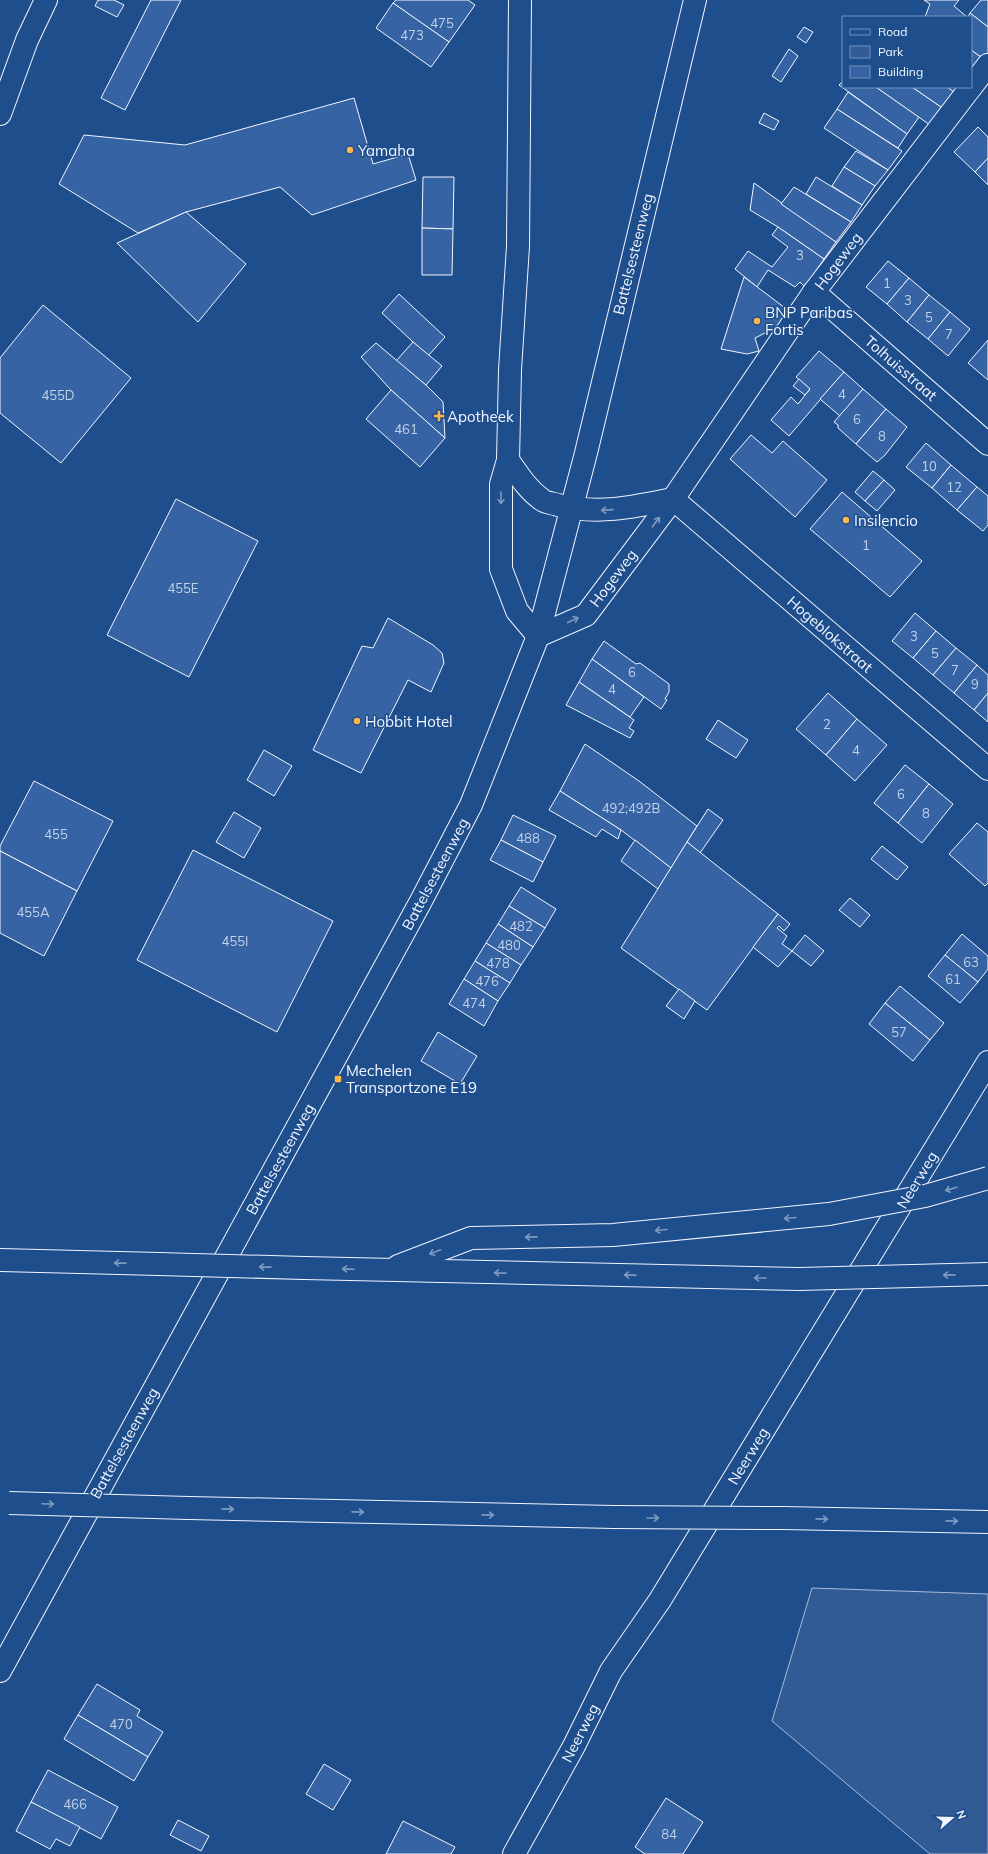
<svg xmlns="http://www.w3.org/2000/svg" width="988" height="1854" viewBox="0 0 988 1854" font-family="Mulish,sans-serif">
  <style>
    .green { fill: #305b95; stroke: #a8bbd7 }
    .building { fill: #3563a3; stroke: #f2f6ff }
    .lines { fill: none; stroke-linecap: round; stroke-linejoin: round }
    .minor-casing { stroke: #f2f6ff; stroke-width: 24 }
    .major-casing { stroke: #f2f6ff; stroke-width: 24 }
    .highway-casing { stroke: #f2f6ff; stroke-width: 24 }
    .minor { stroke: #1f4e8c; stroke-width: 22 }
    .major { stroke: #1f4e8c; stroke-width: 22 }
    .highway { stroke: #1f4e8c; stroke-width: 22 }
    .highway-bridge-casing { stroke: #f2f6ff; stroke-width: 24; stroke-linecap: butt }
    .highway-bridge { stroke: #1f4e8c; stroke-width: 22 }
    .oneway { stroke: #7e9ac0 }
    .poi-dot { fill: #ffb74d; stroke: #1f4e8c; stroke-width: 1.5 }
    .labels { text-anchor: middle; dominant-baseline: central; stroke-width: 3; stroke-linejoin: round; paint-order: stroke }
    .number-label { font-size: 13px; fill: #c3d1e8 }
    .poi-label { font-size: 15px; fill: #f2f6ff; stroke: #1f4e8c; text-anchor: start }
    .street-label { font-size: 15px; fill: #f2f6ff; stroke: #1f4e8c }
  </style>
  <rect width="100%" height="100%" fill="#1f4e8c"/>
  <path class="green" d="M 812,1588 L 988,1594 L 988,1854 L 930,1854 L 772,1721 Z"/>
  <g class="building">
    <path d="M 98,0 L 114,0 L 124,5 L 117,17 L 95,6 Z"/>
    <path d="M 151,0 L 181,0 L 125,110 L 101,98 Z"/>
    <path d="M 396,0 L 468,0 L 475,5 L 449,42 L 393,3 Z"/>
    <path d="M 924,0 L 959,0 L 954,6 L 967,17 L 925,17 L 930,4 Z"/>
    <path d="M 981,0 L 988,0 L 988,27 L 970,13 Z"/>
    <path d="M 393,3 L 449,42 L 431,67 L 376,28 Z"/>
    <path d="M 970,13 L 988,27 L 988,56 L 985,60 L 971,50 L 971,17 L 968,17 Z"/>
    <path d="M 804,27 L 813,32 L 806,43 L 797,37 Z"/>
    <path d="M 789,49 L 798,56 L 781,82 L 772,76 Z"/>
    <path d="M 971,50 L 985,60 L 971,76 Z"/>
    <path d="M 843,81 L 843,87 L 876,87 L 919,117 L 907,134 L 839,85 Z"/>
    <path d="M 876,87 L 912,87 L 944,109 L 930,125 Z"/>
    <path d="M 912,87 L 947,87 L 957,94 L 944,109 Z"/>
    <path d="M 848,92 L 907,134 L 898,148 L 837,109 Z"/>
    <path d="M 354,98 L 373,164 L 408,154 L 416,180 L 312,215 L 280,187 L 186,212 L 138,233 L 59,184 L 84,135 L 185,145 Z"/>
    <path d="M 837,109 L 902,151 L 888,170 L 824,128 Z"/>
    <path d="M 764,113 L 779,121 L 774,130 L 759,123 Z"/>
    <path d="M 978,127 L 988,137 L 988,158 L 975,172 L 954,152 Z"/>
    <path d="M 856,151 L 888,170 L 875,186 L 844,167 Z"/>
    <path d="M 988,158 L 988,185 L 975,172 Z"/>
    <path d="M 844,167 L 875,186 L 862,205 L 832,186 Z"/>
    <path d="M 423,177 L 454,177 L 453,229 L 422,228 Z"/>
    <path d="M 816,177 L 862,205 L 851,222 L 806,194 Z"/>
    <path d="M 754,183 L 836,242 L 824,259 L 778,227 L 750,210 Z"/>
    <path d="M 794,187 L 851,222 L 836,242 L 781,204 Z"/>
    <path d="M 186,212 L 246,264 L 198,322 L 117,243 Z"/>
    <path d="M 778,227 L 824,259 L 805,287 L 800,282 L 795,287 L 768,270 L 757,287 L 735,269 L 748,251 L 772,267 L 788,247 L 772,235 Z"/>
    <path d="M 422,228 L 453,229 L 452,275 L 422,275 Z"/>
    <path d="M 888,261 L 909,278 L 887,304 L 866,287 Z"/>
    <path d="M 744,277 L 793,314 L 775,328 L 755,338 L 759,351 L 747,354 L 721,349 Z"/>
    <path d="M 909,278 L 929,295 L 907,322 L 887,304 Z"/>
    <path d="M 399,294 L 445,337 L 428,356 L 382,313 Z"/>
    <path d="M 929,295 L 950,312 L 928,339 L 907,322 Z"/>
    <path d="M 43,305 L 131,378 L 61,463 L 0,413 L 0,358 Z"/>
    <path d="M 950,312 L 970,329 L 948,356 L 928,339 Z"/>
    <path d="M 988,340 L 988,380 L 968,363 Z"/>
    <path d="M 413,342 L 442,366 L 426,385 L 396,361 Z"/>
    <path d="M 376,343 L 426,385 L 443,402 L 445,438 L 391,390 L 361,357 Z"/>
    <path d="M 819,351 L 844,372 L 789,436 L 771,420 L 791,397 L 798,404 L 810,389 L 796,377 Z"/>
    <path d="M 844,372 L 863,389 L 840,416 L 820,399 Z"/>
    <path d="M 799,379 L 810,389 L 805,395 L 793,386 Z"/>
    <path d="M 863,389 L 886,409 L 856,444 L 838,428 L 838,425 L 834,422 Z"/>
    <path d="M 391,390 L 445,438 L 420,467 L 366,419 Z"/>
    <path d="M 886,409 L 907,427 L 885,455 L 877,462 L 856,444 Z"/>
    <path d="M 751,435 L 772,453 L 783,441 L 827,480 L 795,517 L 730,459 Z"/>
    <path d="M 926,443 L 951,465 L 932,488 L 906,467 Z"/>
    <path d="M 951,465 L 977,487 L 957,510 L 932,488 Z"/>
    <path d="M 873,471 L 884,480 L 865,501 L 855,492 Z"/>
    <path d="M 884,480 L 895,490 L 877,511 L 865,501 Z"/>
    <path d="M 977,487 L 988,496 L 988,525 L 983,531 L 957,510 Z"/>
    <path d="M 842,492 L 922,561 L 890,597 L 810,529 Z"/>
    <path d="M 176,499 L 258,541 L 189,677 L 107,635 Z"/>
    <path d="M 915,613 L 936,631 L 913,658 L 892,641 Z"/>
    <path d="M 388,618 L 433,645 L 442,653 L 444,663 L 431,692 L 408,680 L 361,773 L 313,750 L 362,646 L 373,648 Z"/>
    <path d="M 936,631 L 956,648 L 933,675 L 913,658 Z"/>
    <path d="M 604,641 L 636,664 L 640,663 L 669,684 L 669,692 L 665,699 L 667,700 L 661,709 L 592,659 Z"/>
    <path d="M 956,648 L 977,665 L 954,693 L 933,675 Z"/>
    <path d="M 592,659 L 644,697 L 630,717 L 579,682 Z"/>
    <path d="M 977,665 L 988,675 L 988,693 L 974,710 L 954,693 Z"/>
    <path d="M 579,682 L 634,720 L 629,728 L 634,731 L 630,738 L 566,705 Z"/>
    <path d="M 828,693 L 857,719 L 826,755 L 796,729 Z"/>
    <path d="M 988,693 L 988,722 L 974,710 Z"/>
    <path d="M 857,719 L 887,745 L 855,781 L 826,755 Z"/>
    <path d="M 718,720 L 748,740 L 736,758 L 706,739 Z"/>
    <path d="M 585,744 L 639,781 L 697,826 L 671,868 L 621,830 L 560,791 Z"/>
    <path d="M 264,750 L 292,766 L 274,796 L 247,780 Z"/>
    <path d="M 905,765 L 929,784 L 898,823 L 874,803 Z"/>
    <path d="M 34,781 L 113,821 L 77,891 L 0,851 L 0,846 Z"/>
    <path d="M 929,784 L 953,804 L 922,843 L 898,823 Z"/>
    <path d="M 560,791 L 621,830 L 618,839 L 602,829 L 596,837 L 549,810 Z"/>
    <path d="M 708,809 L 723,820 L 700,853 L 687,842 Z"/>
    <path d="M 234,812 L 261,828 L 244,858 L 216,842 Z"/>
    <path d="M 513,815 L 556,836 L 543,862 L 501,840 Z"/>
    <path d="M 977,823 L 988,832 L 988,883 L 985,886 L 949,854 Z"/>
    <path d="M 501,840 L 543,862 L 533,882 L 490,860 Z"/>
    <path d="M 635,840 L 671,868 L 658,889 L 621,861 Z"/>
    <path d="M 687,842 L 778,914 L 707,1010 L 621,948 Z"/>
    <path d="M 882,846 L 908,867 L 897,880 L 871,859 Z"/>
    <path d="M 193,850 L 333,921 L 277,1032 L 137,960 Z"/>
    <path d="M 0,851 L 77,891 L 44,956 L 0,933 Z"/>
    <path d="M 521,887 L 556,909 L 545,928 L 509,906 Z"/>
    <path d="M 850,898 L 870,915 L 860,927 L 839,910 Z"/>
    <path d="M 509,906 L 545,928 L 533,947 L 498,924 Z"/>
    <path d="M 778,914 L 790,924 L 784,931 L 779,926 L 777,928 L 787,936 L 782,944 L 792,951 L 778,967 L 753,947 Z"/>
    <path d="M 498,924 L 533,947 L 521,965 L 486,943 Z"/>
    <path d="M 962,934 L 988,956 L 988,969 L 978,982 L 945,955 Z"/>
    <path d="M 805,935 L 824,951 L 811,966 L 792,951 Z"/>
    <path d="M 486,943 L 521,965 L 510,983 L 475,961 Z"/>
    <path d="M 945,955 L 978,982 L 960,1003 L 928,976 Z"/>
    <path d="M 475,961 L 510,983 L 498,1001 L 464,979 Z"/>
    <path d="M 464,979 L 498,1001 L 484,1026 L 449,1004 Z"/>
    <path d="M 900,986 L 944,1023 L 930,1040 L 885,1003 Z"/>
    <path d="M 679,989 L 695,1001 L 684,1019 L 666,1006 Z"/>
    <path d="M 885,1003 L 930,1040 L 913,1061 L 869,1024 Z"/>
    <path d="M 438,1032 L 477,1056 L 460,1084 L 421,1061 Z"/>
    <path d="M 97,1684 L 140,1710 L 137,1716 L 163,1732 L 148,1757 L 78,1715 Z"/>
    <path d="M 78,1715 L 148,1757 L 134,1781 L 64,1739 Z"/>
    <path d="M 324,1764 L 351,1780 L 333,1810 L 306,1794 Z"/>
    <path d="M 48,1770 L 118,1807 L 101,1839 L 31,1802 Z"/>
    <path d="M 666,1798 L 703,1822 L 683,1854 L 645,1854 L 635,1847 Z"/>
    <path d="M 31,1802 L 80,1827 L 70,1846 L 56,1839 L 50,1849 L 16,1831 Z"/>
    <path d="M 178,1820 L 209,1836 L 201,1851 L 170,1835 Z"/>
    <path d="M 403,1821 L 455,1847 L 451,1854 L 386,1854 Z"/>
  </g>
  <g class="lines">
    <g class="minor-casing">
      <g id="minor">
        <path d="M 520,0 L 518,246 L 510,370 L 508,460 L 501,484 L 501,569 L 517,611 L 538,636 L 586,615 L 673,499 L 814,292 L 971,87"/>
        <path d="M 971,87 L 988,65"/>
        <path d="M 0,114 L 27,40 L 46,0"/>
        <path d="M 814,292 L 988,444"/>
        <path d="M 508,460 C 518,474 527,489 541,499 C 545,503 553,503 558,505 C 597,515 634,507 673,499"/>
        <path d="M 673,499 L 988,769"/>
        <path d="M 514,1854 L 574,1746 L 611,1671 L 660,1600 L 988,1062"/>
      </g>
    </g>
    <g class="major-casing">
      <path id="major" d="M 0,1671 L 421,901 L 471,805 L 538,636 L 586,453 L 695,0"/>
    </g>
    <g class="highway-casing">
      <g id="highway">
        <path d="M 0,1260 L 159,1264"/>
        <path d="M 398,1266 L 471,1238 L 613,1235 L 829,1214"/>
        <path d="M 304,1268 L 799,1279"/>
        <path d="M 189,1508 L 614,1517"/>
        <path d="M 783,1518 L 988,1522"/>
      </g>
    </g>
    <use href="#minor" class="minor"/>
    <use href="#major" class="major"/>
    <use href="#highway" class="highway"/>
    <g class="highway-bridge-casing">
      <g id="highway-bridge">
        <path d="M 829,1214 L 925,1196 L 988,1178"/>
        <path d="M 159,1264 L 304,1268"/>
        <path d="M 799,1279 L 988,1274"/>
        <path d="M 9,1503 L 189,1508"/>
        <path d="M 614,1517 L 783,1518"/>
      </g>
    </g>
    <use href="#highway-bridge" class="highway-bridge"/>
  </g>
  <defs><path id="oneway-shaft" d="M-6 0H5M1.5-3L5.5 0L1.5 3" fill="none" stroke-width="1.6" stroke-linecap="round" stroke-linejoin="round"/></defs>
  <g class="oneway">
    <use href="#oneway-shaft" transform="translate(501 498) rotate(90)"/>
    <use href="#oneway-shaft" transform="translate(607 510) rotate(176)"/>
    <use href="#oneway-shaft" transform="translate(656 522) rotate(-53)"/>
    <use href="#oneway-shaft" transform="translate(573 620) rotate(-24)"/>
    <use href="#oneway-shaft" transform="translate(951 1189) rotate(164)"/>
    <use href="#oneway-shaft" transform="translate(790 1218) rotate(175)"/>
    <use href="#oneway-shaft" transform="translate(661 1230) rotate(175)"/>
    <use href="#oneway-shaft" transform="translate(531 1237) rotate(179)"/>
    <use href="#oneway-shaft" transform="translate(435 1252) rotate(159)"/>
    <use href="#oneway-shaft" transform="translate(120 1263) rotate(-179)"/>
    <use href="#oneway-shaft" transform="translate(265 1267) rotate(-179)"/>
    <use href="#oneway-shaft" transform="translate(348 1269) rotate(-178)"/>
    <use href="#oneway-shaft" transform="translate(500 1273) rotate(-179)"/>
    <use href="#oneway-shaft" transform="translate(630 1275) rotate(-179)"/>
    <use href="#oneway-shaft" transform="translate(949 1275) rotate(179)"/>
    <use href="#oneway-shaft" transform="translate(760 1278) rotate(-179)"/>
    <use href="#oneway-shaft" transform="translate(48 1504) rotate(2)"/>
    <use href="#oneway-shaft" transform="translate(228 1509) rotate(1)"/>
    <use href="#oneway-shaft" transform="translate(358 1512) rotate(1)"/>
    <use href="#oneway-shaft" transform="translate(488 1515) rotate(1)"/>
    <use href="#oneway-shaft" transform="translate(653 1518)"/>
    <use href="#oneway-shaft" transform="translate(822 1519) rotate(1)"/>
    <use href="#oneway-shaft" transform="translate(952 1521) rotate(1)"/>
  </g>
  <g class="poi-dot">
    <circle cx="350" cy="150" r="4"/>
    <circle cx="757" cy="321" r="4"/>
    <path d="M437 410h4v4h4v4h-4v4h-4v-4h-4v-4h4z"/>
    <circle cx="846" cy="520" r="4"/>
    <circle cx="357" cy="721" r="4"/>
    <rect x="334" y="1075" width="8" height="8" rx="2"/>
  </g>
  <g class="labels">
    <g class="number-label">
      <text x="442" y="23">475</text>
      <text x="412" y="35">473</text>
      <text x="800" y="255">3</text>
      <text x="887" y="283">1</text>
      <text x="908" y="300">3</text>
      <text x="929" y="317">5</text>
      <text x="949" y="334">7</text>
      <text x="842" y="394">4</text>
      <text x="58" y="395">455D</text>
      <text x="857" y="419">6</text>
      <text x="406" y="429">461</text>
      <text x="882" y="436">8</text>
      <text x="929" y="466">10</text>
      <text x="954" y="487">12</text>
      <text x="866" y="545">1</text>
      <text x="183" y="588">455E</text>
      <text x="914" y="636">3</text>
      <text x="935" y="653">5</text>
      <text x="955" y="670">7</text>
      <text x="632" y="672">6</text>
      <text x="975" y="684">9</text>
      <text x="612" y="689">4</text>
      <text x="827" y="724">2</text>
      <text x="856" y="750">4</text>
      <text x="901" y="794">6</text>
      <text x="631" y="808">492;492B</text>
      <text x="926" y="813">8</text>
      <text x="56" y="834">455</text>
      <text x="528" y="838">488</text>
      <text x="33" y="912">455A</text>
      <text x="521" y="926">482</text>
      <text x="235" y="941">455I</text>
      <text x="509" y="945">480</text>
      <text x="971" y="962">63</text>
      <text x="498" y="963">478</text>
      <text x="953" y="979">61</text>
      <text x="487" y="981">476</text>
      <text x="474" y="1003">474</text>
      <text x="899" y="1032">57</text>
      <text x="121" y="1724">470</text>
      <text x="75" y="1804">466</text>
      <text x="669" y="1834">84</text>
    </g>
    <g class="poi-label">
      <text x="358" y="150">Yamaha</text>
      <text x="765" y="312">BNP Paribas<tspan x="765" dy="17">Fortis</tspan></text>
      <text x="447" y="416">Apotheek</text>
      <text x="854" y="520">Insilencio</text>
      <text x="365" y="721">Hobbit Hotel</text>
      <text x="346" y="1070">Mechelen<tspan x="346" dy="17">Transportzone E19</tspan></text>
    </g>
    <g class="street-label">
      <text transform="translate(633 254) rotate(-76)">Battelsesteenweg</text>
      <text transform="translate(838 261) rotate(-53)">Hogeweg</text>
      <text transform="translate(901 368) rotate(41)">Tolhuisstraat</text>
      <text transform="translate(613 578) rotate(-53)">Hogeweg</text>
      <text transform="translate(830 634) rotate(41)">Hogeblokstraat</text>
      <text transform="translate(435 874) rotate(-62)">Battelsesteenweg</text>
      <text transform="translate(280 1159) rotate(-61)">Battelsesteenweg</text>
      <text transform="translate(917 1180) rotate(-59)">Neerweg</text>
      <text transform="translate(124 1443) rotate(-61)">Battelsesteenweg</text>
      <text transform="translate(748 1456) rotate(-59)">Neerweg</text>
      <text transform="translate(580 1733) rotate(-63)">Neerweg</text>
    </g>
  </g>
  <rect x="842" y="16" width="130" height="72" fill="#1f4e8c" stroke="#7391ba"/>
  <rect x="850" y="29" width="20" height="6" fill="#1f4e8c" stroke="#7391ba"/>
  <text x="878" y="36" font-size="12" fill="#f2f6ff">Road</text>
  <rect x="850" y="46" width="20" height="12" fill="#305b95" stroke="#7391ba"/>
  <text x="878" y="56" font-size="12" fill="#f2f6ff">Park</text>
  <rect x="850" y="66" width="20" height="12" fill="#3563a3" stroke="#7391ba"/>
  <text x="878" y="76" font-size="12" fill="#f2f6ff">Building</text>
  <g transform="translate(952 1818) rotate(70)" stroke="#1f4e8c" stroke-width="3" paint-order="stroke">
  <path d="M0-3L7 15L0 10L-7 15Z" fill="#f2f6ff"/>
  <text y="-6" font-size="11" font-weight="bold" text-anchor="middle" fill="#f2f6ff">N</text>
  </g>
</svg>
